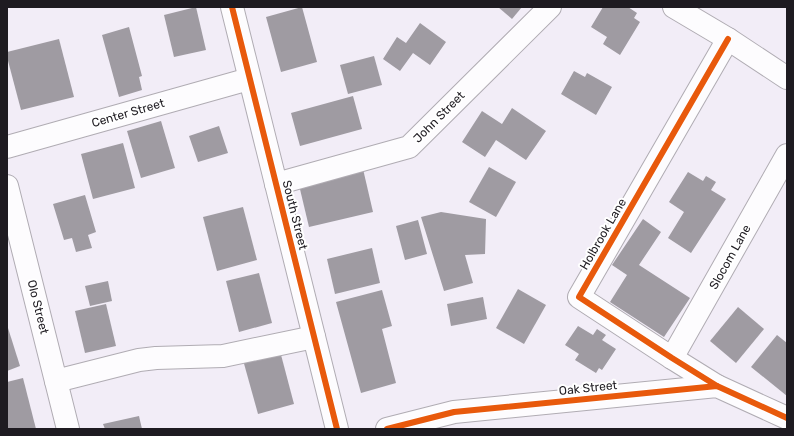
<svg xmlns="http://www.w3.org/2000/svg" width="794" height="436" viewBox="0 0 794 436" font-family="Rubik,sans-serif">
  <style>
    .building { fill: #9f9ba2 }
    .lines { fill: none; stroke-linecap: round; stroke-linejoin: round }
    .minor-casing { stroke: #b0acb3; stroke-width: 24 }
    .minor { stroke: #fdfcfe; stroke-width: 22 }
    .cycleway-casing { stroke: #fff; stroke-width: 8 }
    .cycleway { stroke: #e8590c; stroke-width: 6 }
    .labels { text-anchor: middle; dominant-baseline: central; stroke-width: 4; stroke-linejoin: round; paint-order: stroke }
    .street-label { font-size: 12px; fill: #1e1b21; stroke: #fff }
  </style>
  <rect width="100%" height="100%" fill="#f2edf7"/>
  <g class="building">
    <path d="M 196,7 L 206,50 L 174,57 L 164,15 Z"/>
    <path d="M 302,7 L 317,62 L 281,72 L 266,17 Z"/>
    <path d="M 498,7 L 522,7 L 512,19 Z"/>
    <path d="M 603,7 L 628,7 L 637,13 L 634,18 L 640,22 L 620,55 L 603,44 L 607,37 L 591,27 Z"/>
    <path d="M 420,23 L 446,42 L 430,65 L 413,53 L 400,71 L 383,59 L 397,37 L 406,43 Z"/>
    <path d="M 129,27 L 142,76 L 139,77 L 142,90 L 119,97 L 102,35 Z"/>
    <path d="M 59,39 L 74,97 L 21,110 L 7,57 L 7,52 Z"/>
    <path d="M 374,56 L 382,85 L 348,94 L 340,65 Z"/>
    <path d="M 574,71 L 585,77 L 587,73 L 612,87 L 596,115 L 561,94 Z"/>
    <path d="M 353,96 L 362,129 L 300,146 L 291,113 Z"/>
    <path d="M 512,108 L 546,131 L 526,160 L 496,140 L 485,157 L 462,142 L 482,111 L 502,124 Z"/>
    <path d="M 161,121 L 175,168 L 141,178 L 127,131 Z"/>
    <path d="M 219,126 L 228,153 L 198,162 L 189,136 Z"/>
    <path d="M 123,143 L 135,188 L 93,199 L 81,154 Z"/>
    <path d="M 489,167 L 516,182 L 496,217 L 469,202 Z"/>
    <path d="M 363,169 L 373,212 L 309,227 L 299,185 Z"/>
    <path d="M 688,172 L 703,181 L 706,176 L 716,182 L 711,190 L 726,199 L 691,253 L 668,238 L 684,212 L 669,202 Z"/>
    <path d="M 85,195 L 96,232 L 88,235 L 92,248 L 76,252 L 72,238 L 64,240 L 53,204 Z"/>
    <path d="M 243,207 L 257,260 L 217,271 L 203,217 Z"/>
    <path d="M 441,212 L 486,219 L 485,254 L 465,255 L 473,283 L 444,291 L 421,217 Z"/>
    <path d="M 643,219 L 661,232 L 639,265 L 690,298 L 664,337 L 610,302 L 627,275 L 612,265 Z"/>
    <path d="M 418,220 L 427,254 L 405,260 L 396,226 Z"/>
    <path d="M 372,248 L 380,283 L 335,294 L 327,259 Z"/>
    <path d="M 259,273 L 272,323 L 239,332 L 226,281 Z"/>
    <path d="M 108,281 L 112,301 L 90,306 L 85,286 Z"/>
    <path d="M 518,289 L 546,305 L 524,344 L 496,328 Z"/>
    <path d="M 382,290 L 392,326 L 382,329 L 396,383 L 361,393 L 336,302 Z"/>
    <path d="M 483,297 L 487,319 L 451,326 L 447,304 Z"/>
    <path d="M 106,304 L 116,346 L 85,353 L 75,311 Z"/>
    <path d="M 738,307 L 764,329 L 736,363 L 710,341 Z"/>
    <path d="M 578,326 L 593,335 L 597,329 L 606,335 L 602,340 L 616,349 L 602,370 L 599,368 L 596,373 L 575,360 L 579,354 L 565,345 Z"/>
    <path d="M 7,328 L 8,328 L 20,366 L 7,371 Z"/>
    <path d="M 777,335 L 787,343 L 787,396 L 751,367 Z"/>
    <path d="M 280,351 L 294,404 L 258,414 L 243,360 Z"/>
    <path d="M 23,378 L 36,429 L 7,429 L 7,382 Z"/>
    <path d="M 139,416 L 142,429 L 105,429 L 103,424 Z"/>
  </g>
  <g class="lines">
    <g class="minor-casing">
      <g id="minor">
        <path d="M 232,7 L 337,429"/>
        <path d="M 674,7 L 728,39 L 787,78"/>
        <path d="M 7,147 L 249,79"/>
        <path d="M 276,184 L 409,147 L 550,7"/>
        <path d="M 7,186 L 68,429"/>
        <path d="M 672,358 L 787,155"/>
        <path d="M 56,381 L 139,360 L 156,358 L 223,356 L 314,337"/>
        <path d="M 717,386 L 672,358 L 579,297 L 728,39"/>
        <path d="M 387,429 L 454,412 L 717,386 L 787,418"/>
      </g>
    </g>
    <use href="#minor" class="minor"/>
    <g class="cycleway-casing">
      <g id="cycleway">
        <path d="M 232,7 L 337,429"/>
        <path d="M 717,386 L 672,358 L 579,297 L 728,39"/>
        <path d="M 387,429 L 454,412 L 717,386 L 787,418"/>
      </g>
    </g>
    <use href="#cycleway" class="cycleway"/>
  </g>
  <g class="labels">
    <g class="street-label">
      <text transform="translate(128 113) rotate(-16)">Center Street</text>
      <text transform="translate(439 117) rotate(-45)">John Street</text>
      <text transform="translate(295 215) rotate(76)">South Street</text>
      <text transform="translate(603 234) rotate(-60)">Holbrook Lane</text>
      <text transform="translate(730 257) rotate(-61)">Slocom Lane</text>
      <text transform="translate(38 307) rotate(76)">Olo Street</text>
      <text transform="translate(588 388) rotate(-6)">Oak Street</text>
    </g>
  </g>
  <rect width="794" height="436" fill="none" stroke="#1e1b21" stroke-width="16"/>
</svg>
